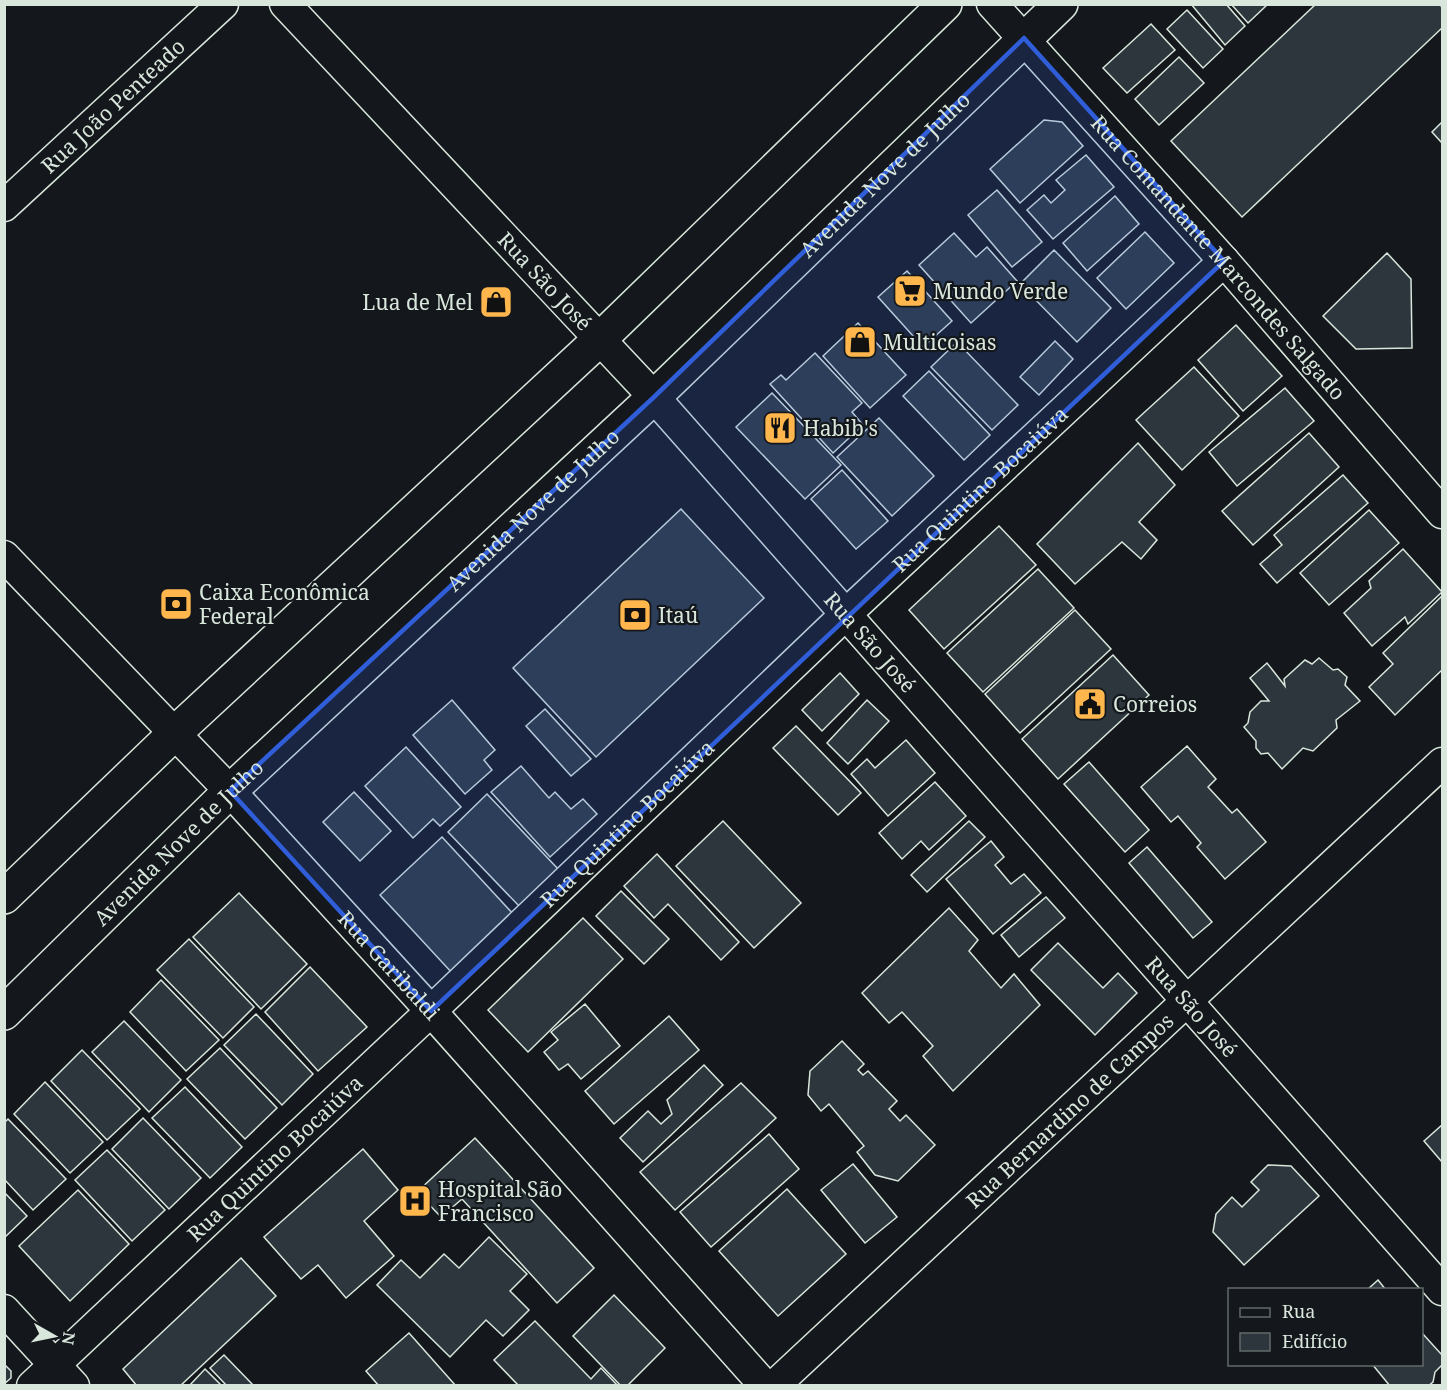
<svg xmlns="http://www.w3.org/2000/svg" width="1447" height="1390" viewBox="0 0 1447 1390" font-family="'Noto Serif',serif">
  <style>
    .building { fill: #2c363c; stroke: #d8e6dc; stroke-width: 1.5 }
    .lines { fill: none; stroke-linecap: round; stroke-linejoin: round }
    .minor-casing { stroke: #d8e6dc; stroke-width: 33 }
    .secondary-casing { stroke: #d8e6dc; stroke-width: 36 }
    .minor { stroke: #14181c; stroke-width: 30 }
    .secondary { stroke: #14181c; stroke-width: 33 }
    .marked { fill: #305dd8; fill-opacity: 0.2; stroke: #305dd8; stroke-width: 4.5; stroke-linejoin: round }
    .labels { text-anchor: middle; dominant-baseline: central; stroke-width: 4.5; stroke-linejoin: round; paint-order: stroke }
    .street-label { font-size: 21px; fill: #d8e6dc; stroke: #14181c }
    .poi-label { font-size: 21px; fill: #d8e6dc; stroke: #14181c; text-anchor: start }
  </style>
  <rect width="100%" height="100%" fill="#14181c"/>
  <g class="building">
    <path d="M 1191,4 L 1226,4 L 1245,26 L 1225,45 Z"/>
    <path d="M 1231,4 L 1268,4 L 1248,23 Z"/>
    <path d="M 1316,4 L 1440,4 L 1442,8 L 1442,28 L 1242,217 L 1171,141 Z"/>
    <path d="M 1187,10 L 1223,49 L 1203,68 L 1167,29 Z"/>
    <path d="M 1151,24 L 1175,50 L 1127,93 L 1103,68 Z"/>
    <path d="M 1179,57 L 1204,83 L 1159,125 L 1135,99 Z"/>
    <path d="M 1044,120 L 1062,122 L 1083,146 L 1020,203 L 990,169 Z"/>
    <path d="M 1442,122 L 1442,143 L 1432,132 Z"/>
    <path d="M 1086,155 L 1114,187 L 1053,239 L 1027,210 L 1044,195 L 1051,203 L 1065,190 L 1056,180 Z"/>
    <path d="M 997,190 L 1042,242 L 1012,267 L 968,215 Z"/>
    <path d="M 1115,196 L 1139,224 L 1087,271 L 1063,243 Z"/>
    <path d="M 1145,232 L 1174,263 L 1126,309 L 1097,278 Z"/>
    <path d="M 954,233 L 976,257 L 987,247 L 1017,281 L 971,323 L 919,265 Z"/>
    <path d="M 1054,250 L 1111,308 L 1077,342 L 1020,284 Z"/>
    <path d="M 1387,253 L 1411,279 L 1412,348 L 1356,349 L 1323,316 Z"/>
    <path d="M 907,271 L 952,321 L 923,347 L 878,297 Z"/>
    <path d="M 858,323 L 906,375 L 870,408 L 823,356 Z"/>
    <path d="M 1236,325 L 1282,376 L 1243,411 L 1198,360 Z"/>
    <path d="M 1055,341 L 1073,359 L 1039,395 L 1020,377 Z"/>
    <path d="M 957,342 L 1018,405 L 992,430 L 931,367 Z"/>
    <path d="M 815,353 L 862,403 L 852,412 L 863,425 L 833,453 L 770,384 L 781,375 L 786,380 Z"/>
    <path d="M 1194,367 L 1239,416 L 1182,470 L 1136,420 Z"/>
    <path d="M 929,371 L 990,435 L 964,460 L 903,396 Z"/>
    <path d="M 1285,388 L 1314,421 L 1237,486 L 1209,452 Z"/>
    <path d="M 772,393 L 841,465 L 805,499 L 736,427 Z"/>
    <path d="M 879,418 L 934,476 L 892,516 L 837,457 Z"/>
    <path d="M 1309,433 L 1339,467 L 1253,545 L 1222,511 Z"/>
    <path d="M 1138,443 L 1175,485 L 1139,522 L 1157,540 L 1141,559 L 1122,542 L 1075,584 L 1037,544 Z"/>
    <path d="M 842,470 L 888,521 L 856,549 L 811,499 Z"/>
    <path d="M 1343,475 L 1368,503 L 1277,583 L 1260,564 L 1282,545 L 1274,535 Z"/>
    <path d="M 681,509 L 764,598 L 596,757 L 513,668 Z"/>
    <path d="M 1369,510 L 1399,543 L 1329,605 L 1300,573 Z"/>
    <path d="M 999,526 L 1036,565 L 944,649 L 909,610 Z"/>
    <path d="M 1403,549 L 1442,592 L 1408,624 L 1405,617 L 1372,646 L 1344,613 L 1371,588 L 1369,581 Z"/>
    <path d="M 1038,569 L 1074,608 L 983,692 L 947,653 Z"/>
    <path d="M 1442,596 L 1442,670 L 1395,715 L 1369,687 L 1393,664 L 1383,653 Z"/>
    <path d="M 1075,610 L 1111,649 L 1020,733 L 985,694 Z"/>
    <path d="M 1113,655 L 1149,695 L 1058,779 L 1022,739 Z"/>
    <path d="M 1319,658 L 1333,670 L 1338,669 L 1347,677 L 1345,685 L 1360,701 L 1336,720 L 1337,728 L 1313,751 L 1303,748 L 1282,769 L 1268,753 L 1261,754 L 1256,748 L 1256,741 L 1244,727 L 1248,723 L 1250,712 L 1261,701 L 1269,701 L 1250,678 L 1267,663 L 1285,686 L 1284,679 L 1305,660 L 1312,664 Z"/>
    <path d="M 840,673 L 859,694 L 822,731 L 802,710 Z"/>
    <path d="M 452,700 L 495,750 L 484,760 L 492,770 L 465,794 L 413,735 Z"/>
    <path d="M 867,700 L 889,721 L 848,764 L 827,743 Z"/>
    <path d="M 545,709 L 591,759 L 571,776 L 526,726 Z"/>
    <path d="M 796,726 L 861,793 L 838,815 L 773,748 Z"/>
    <path d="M 906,740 L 935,773 L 888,816 L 851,774 L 867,759 L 875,768 Z"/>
    <path d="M 1187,746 L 1216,779 L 1208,787 L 1232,813 L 1237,809 L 1266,842 L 1225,879 L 1197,847 L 1201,843 L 1178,816 L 1171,822 L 1141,787 Z"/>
    <path d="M 406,747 L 461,807 L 440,826 L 433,819 L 413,838 L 365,786 Z"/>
    <path d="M 1089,762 L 1149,830 L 1125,852 L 1064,784 Z"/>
    <path d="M 521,766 L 549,798 L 555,792 L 571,809 L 583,799 L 597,814 L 550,857 L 491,792 Z"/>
    <path d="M 935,782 L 966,816 L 929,850 L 921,841 L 902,859 L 879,833 Z"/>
    <path d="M 354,792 L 391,831 L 360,861 L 323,822 Z"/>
    <path d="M 487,794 L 559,870 L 520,907 L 448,832 Z"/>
    <path d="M 723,821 L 801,903 L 754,948 L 676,866 Z"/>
    <path d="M 969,821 L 985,837 L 927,892 L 911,875 Z"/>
    <path d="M 442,837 L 515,916 L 453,974 L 380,895 Z"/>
    <path d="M 991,841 L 1004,857 L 995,865 L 1011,884 L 1024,874 L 1041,893 L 993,934 L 946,879 Z"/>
    <path d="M 1147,847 L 1212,922 L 1193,938 L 1129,863 Z"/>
    <path d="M 657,854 L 739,942 L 721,960 L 668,904 L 654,918 L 624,886 Z"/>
    <path d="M 621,891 L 669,939 L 644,964 L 596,916 Z"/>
    <path d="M 239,893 L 307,964 L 261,1009 L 193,937 Z"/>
    <path d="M 1046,897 L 1065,918 L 1019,957 L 1001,935 Z"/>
    <path d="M 949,908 L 978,940 L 969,951 L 1001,988 L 1014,974 L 1040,1005 L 953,1091 L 923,1056 L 933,1046 L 902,1012 L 889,1023 L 862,993 Z"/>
    <path d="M 583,918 L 623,959 L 528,1052 L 488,1010 Z"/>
    <path d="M 189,939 L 254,1007 L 223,1038 L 157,970 Z"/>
    <path d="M 1058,943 L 1103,988 L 1118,973 L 1137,993 L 1095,1035 L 1031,970 Z"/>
    <path d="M 310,967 L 367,1027 L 318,1071 L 265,1012 Z"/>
    <path d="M 161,980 L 219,1040 L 186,1071 L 130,1012 Z"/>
    <path d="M 585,1004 L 620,1046 L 581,1079 L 568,1064 L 559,1070 L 544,1052 L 558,1040 L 551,1032 Z"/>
    <path d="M 256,1014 L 313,1074 L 282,1105 L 224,1045 Z"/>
    <path d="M 669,1016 L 699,1050 L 614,1124 L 585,1091 Z"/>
    <path d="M 124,1021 L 181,1080 L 149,1112 L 92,1052 Z"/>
    <path d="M 842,1041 L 864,1064 L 858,1070 L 863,1075 L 868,1071 L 897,1101 L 889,1109 L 900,1121 L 906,1115 L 935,1145 L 898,1181 L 875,1175 L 857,1152 L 864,1146 L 829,1104 L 821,1111 L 808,1095 L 810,1071 Z"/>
    <path d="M 220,1048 L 277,1108 L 245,1139 L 187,1079 Z"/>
    <path d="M 82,1050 L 140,1109 L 107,1140 L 51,1081 Z"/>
    <path d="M 704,1065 L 723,1085 L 643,1162 L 620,1138 L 648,1111 L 661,1124 L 672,1114 L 667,1100 Z"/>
    <path d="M 45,1082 L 103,1142 L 70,1173 L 14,1114 Z"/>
    <path d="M 741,1083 L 776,1118 L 675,1210 L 640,1172 Z"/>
    <path d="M 185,1087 L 242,1147 L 210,1178 L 152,1118 Z"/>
    <path d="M 143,1118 L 201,1178 L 169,1209 L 112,1149 Z"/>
    <path d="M 8,1119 L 66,1179 L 33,1210 L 4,1179 L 4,1123 Z"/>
    <path d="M 1442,1125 L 1442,1162 L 1424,1141 Z"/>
    <path d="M 769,1134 L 799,1169 L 711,1247 L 680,1212 Z"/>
    <path d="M 475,1138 L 594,1268 L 557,1303 L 462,1199 L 441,1217 L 417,1192 Z"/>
    <path d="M 363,1149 L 398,1190 L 364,1221 L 394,1256 L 346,1298 L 318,1265 L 301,1279 L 264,1237 Z"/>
    <path d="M 107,1150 L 165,1210 L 132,1241 L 75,1180 Z"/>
    <path d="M 853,1164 L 897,1217 L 865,1243 L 821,1190 Z"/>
    <path d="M 1268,1165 L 1291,1166 L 1319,1196 L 1244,1265 L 1213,1232 L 1216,1214 L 1232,1197 L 1242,1207 L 1259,1190 L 1251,1182 Z"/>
    <path d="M 787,1189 L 846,1254 L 778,1316 L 719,1251 Z"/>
    <path d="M 78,1190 L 129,1244 L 70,1301 L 19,1246 Z"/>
    <path d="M 4,1192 L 27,1216 L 4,1238 Z"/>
    <path d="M 489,1237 L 527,1274 L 510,1291 L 529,1310 L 503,1336 L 486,1320 L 450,1357 L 377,1285 L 401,1260 L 420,1278 L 444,1254 L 459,1268 Z"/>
    <path d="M 241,1258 L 276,1296 L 180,1386 L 137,1386 L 123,1369 Z"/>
    <path d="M 1378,1280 L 1386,1290 L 1365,1290 L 1368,1289 Z"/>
    <path d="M 614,1295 L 665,1348 L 627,1386 L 621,1386 L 573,1336 Z"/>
    <path d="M 535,1321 L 591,1379 L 601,1368 L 618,1386 L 519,1386 L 494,1360 Z"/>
    <path d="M 409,1333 L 456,1386 L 379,1386 L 366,1371 Z"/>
    <path d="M 1422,1333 L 1442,1355 L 1442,1365 L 1435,1372 L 1433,1382 L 1428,1386 L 1390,1386 L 1372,1364 L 1422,1364 Z"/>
    <path d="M 224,1355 L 254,1386 L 227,1386 L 210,1368 Z"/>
    <path d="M 4,1364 L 11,1371 L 11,1378 L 4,1384 Z"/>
    <path d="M 205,1369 L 222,1386 L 189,1386 Z"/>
  </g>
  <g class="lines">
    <g class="minor-casing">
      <g id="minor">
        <path id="s1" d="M 285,4 L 654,397 L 1442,1290"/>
        <path id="s2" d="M 992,4 L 1224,261 L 1442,513"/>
        <path id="s3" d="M 4,206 L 223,4"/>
        <path id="s4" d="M 4,556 L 230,791 L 431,1011 L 765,1386"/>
        <path d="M 4,1310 L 74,1386"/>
        <path id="s5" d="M 32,1386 L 431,1011 L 845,615 L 1224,261"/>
        <path id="s6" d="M 774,1386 L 1442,763"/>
      </g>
    </g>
    <g class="secondary-casing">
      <g id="secondary">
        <path d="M 4,897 L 175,733 L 600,339 L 945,4"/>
        <path id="s7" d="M 4,1013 L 230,791 L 654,397 L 1061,4"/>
      </g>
    </g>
    <use href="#minor" class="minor"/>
    <use href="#secondary" class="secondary"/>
  </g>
  <path class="marked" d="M 1024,38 L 1224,261 L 431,1011 L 230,791 L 654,397 Z"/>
  <defs>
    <g id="supermarket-square" transform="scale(1.725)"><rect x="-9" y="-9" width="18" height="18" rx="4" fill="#ffb74d" stroke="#14181c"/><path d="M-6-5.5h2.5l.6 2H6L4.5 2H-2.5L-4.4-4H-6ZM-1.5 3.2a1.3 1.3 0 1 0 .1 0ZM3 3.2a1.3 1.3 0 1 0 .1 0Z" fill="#111"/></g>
    <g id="shop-square" transform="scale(1.725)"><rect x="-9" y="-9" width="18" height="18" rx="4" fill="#ffb74d" stroke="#14181c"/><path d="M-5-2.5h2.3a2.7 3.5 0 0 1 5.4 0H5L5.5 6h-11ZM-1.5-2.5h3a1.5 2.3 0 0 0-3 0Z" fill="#111"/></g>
    <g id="restaurant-square" transform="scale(1.725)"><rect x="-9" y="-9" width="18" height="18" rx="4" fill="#ffb74d" stroke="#14181c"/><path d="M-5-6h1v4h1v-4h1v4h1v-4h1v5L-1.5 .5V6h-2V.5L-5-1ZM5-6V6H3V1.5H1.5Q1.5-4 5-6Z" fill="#111"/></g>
    <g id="bank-square" transform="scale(1.725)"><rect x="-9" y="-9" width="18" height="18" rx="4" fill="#ffb74d" stroke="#14181c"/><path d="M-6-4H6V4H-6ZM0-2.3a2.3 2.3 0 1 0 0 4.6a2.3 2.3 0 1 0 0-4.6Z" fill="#111"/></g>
    <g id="civic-square" transform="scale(1.725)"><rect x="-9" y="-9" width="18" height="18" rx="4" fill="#ffb74d" stroke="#14181c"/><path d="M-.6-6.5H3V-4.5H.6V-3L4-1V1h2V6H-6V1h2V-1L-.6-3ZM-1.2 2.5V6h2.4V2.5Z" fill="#111"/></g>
    <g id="hospital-square" transform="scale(1.725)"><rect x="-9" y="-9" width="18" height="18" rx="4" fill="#ffb74d" stroke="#14181c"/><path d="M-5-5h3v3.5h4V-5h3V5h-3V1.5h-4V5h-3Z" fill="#111"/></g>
  </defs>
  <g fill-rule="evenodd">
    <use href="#supermarket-square" x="910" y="291"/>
    <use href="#shop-square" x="496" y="302"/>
    <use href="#shop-square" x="860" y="342"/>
    <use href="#restaurant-square" x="780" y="428"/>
    <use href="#bank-square" x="176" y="604"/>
    <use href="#bank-square" x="635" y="615"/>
    <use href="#civic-square" x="1090" y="704"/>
    <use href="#hospital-square" x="415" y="1201"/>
  </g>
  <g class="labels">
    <g class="street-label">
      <text stroke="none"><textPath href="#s3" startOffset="148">Rua João Penteado</textPath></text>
      <text stroke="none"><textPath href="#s7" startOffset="1216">Avenida Nove de Julho</textPath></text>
      <text stroke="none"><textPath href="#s2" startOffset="340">Rua Comandante Marcondes Salgado</textPath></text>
      <text stroke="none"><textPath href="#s1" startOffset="380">Rua São José</textPath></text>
      <text stroke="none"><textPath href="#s5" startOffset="1305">Rua Quintino Bocaiúva</textPath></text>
      <text stroke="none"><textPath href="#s7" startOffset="730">Avenida Nove de Julho</textPath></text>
      <text stroke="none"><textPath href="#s1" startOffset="866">Rua São José</textPath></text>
      <text stroke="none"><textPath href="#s5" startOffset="819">Rua Quintino Bocaiúva</textPath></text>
      <text stroke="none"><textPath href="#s7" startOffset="244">Avenida Nove de Julho</textPath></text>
      <text stroke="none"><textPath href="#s4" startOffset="562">Rua Garibaldi</textPath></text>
      <text stroke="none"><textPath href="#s1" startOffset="1352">Rua São José</textPath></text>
      <text stroke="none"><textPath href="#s6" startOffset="404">Rua Bernardino de Campos</textPath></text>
      <text stroke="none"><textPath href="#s5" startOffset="333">Rua Quintino Bocaiúva</textPath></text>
    </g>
    <g class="poi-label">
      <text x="933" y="291">Mundo Verde</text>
      <text x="473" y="302" text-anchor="end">Lua de Mel</text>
      <text x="883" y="342">Multicoisas</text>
      <text x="803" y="428">Habib's</text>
      <text x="199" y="592">Caixa Econômica<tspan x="199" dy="24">Federal</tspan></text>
      <text x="658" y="615">Itaú</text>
      <text x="1113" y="704">Correios</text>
      <text x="438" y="1189">Hospital São<tspan x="438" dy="24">Francisco</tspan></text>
    </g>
  </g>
  <rect width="1447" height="1390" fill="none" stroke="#d8e6dc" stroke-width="12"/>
  <rect x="1228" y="1288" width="195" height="78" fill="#14181c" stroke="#626a69" stroke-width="1.5"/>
  <rect x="1240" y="1308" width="30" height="9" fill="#14181c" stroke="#626a69" stroke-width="1.5"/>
  <text x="1282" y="1318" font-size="18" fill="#d8e6dc">Rua</text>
  <rect x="1240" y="1333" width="30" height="18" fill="#2c363c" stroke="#626a69" stroke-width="1.5"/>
  <text x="1282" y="1348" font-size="18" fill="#d8e6dc">Edifício</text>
  <g transform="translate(54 1336) rotate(99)" stroke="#14181c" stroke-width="4.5" paint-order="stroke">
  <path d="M0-4.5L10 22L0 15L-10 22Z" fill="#d8e6dc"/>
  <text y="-9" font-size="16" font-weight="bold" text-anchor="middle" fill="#d8e6dc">N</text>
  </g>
</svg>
